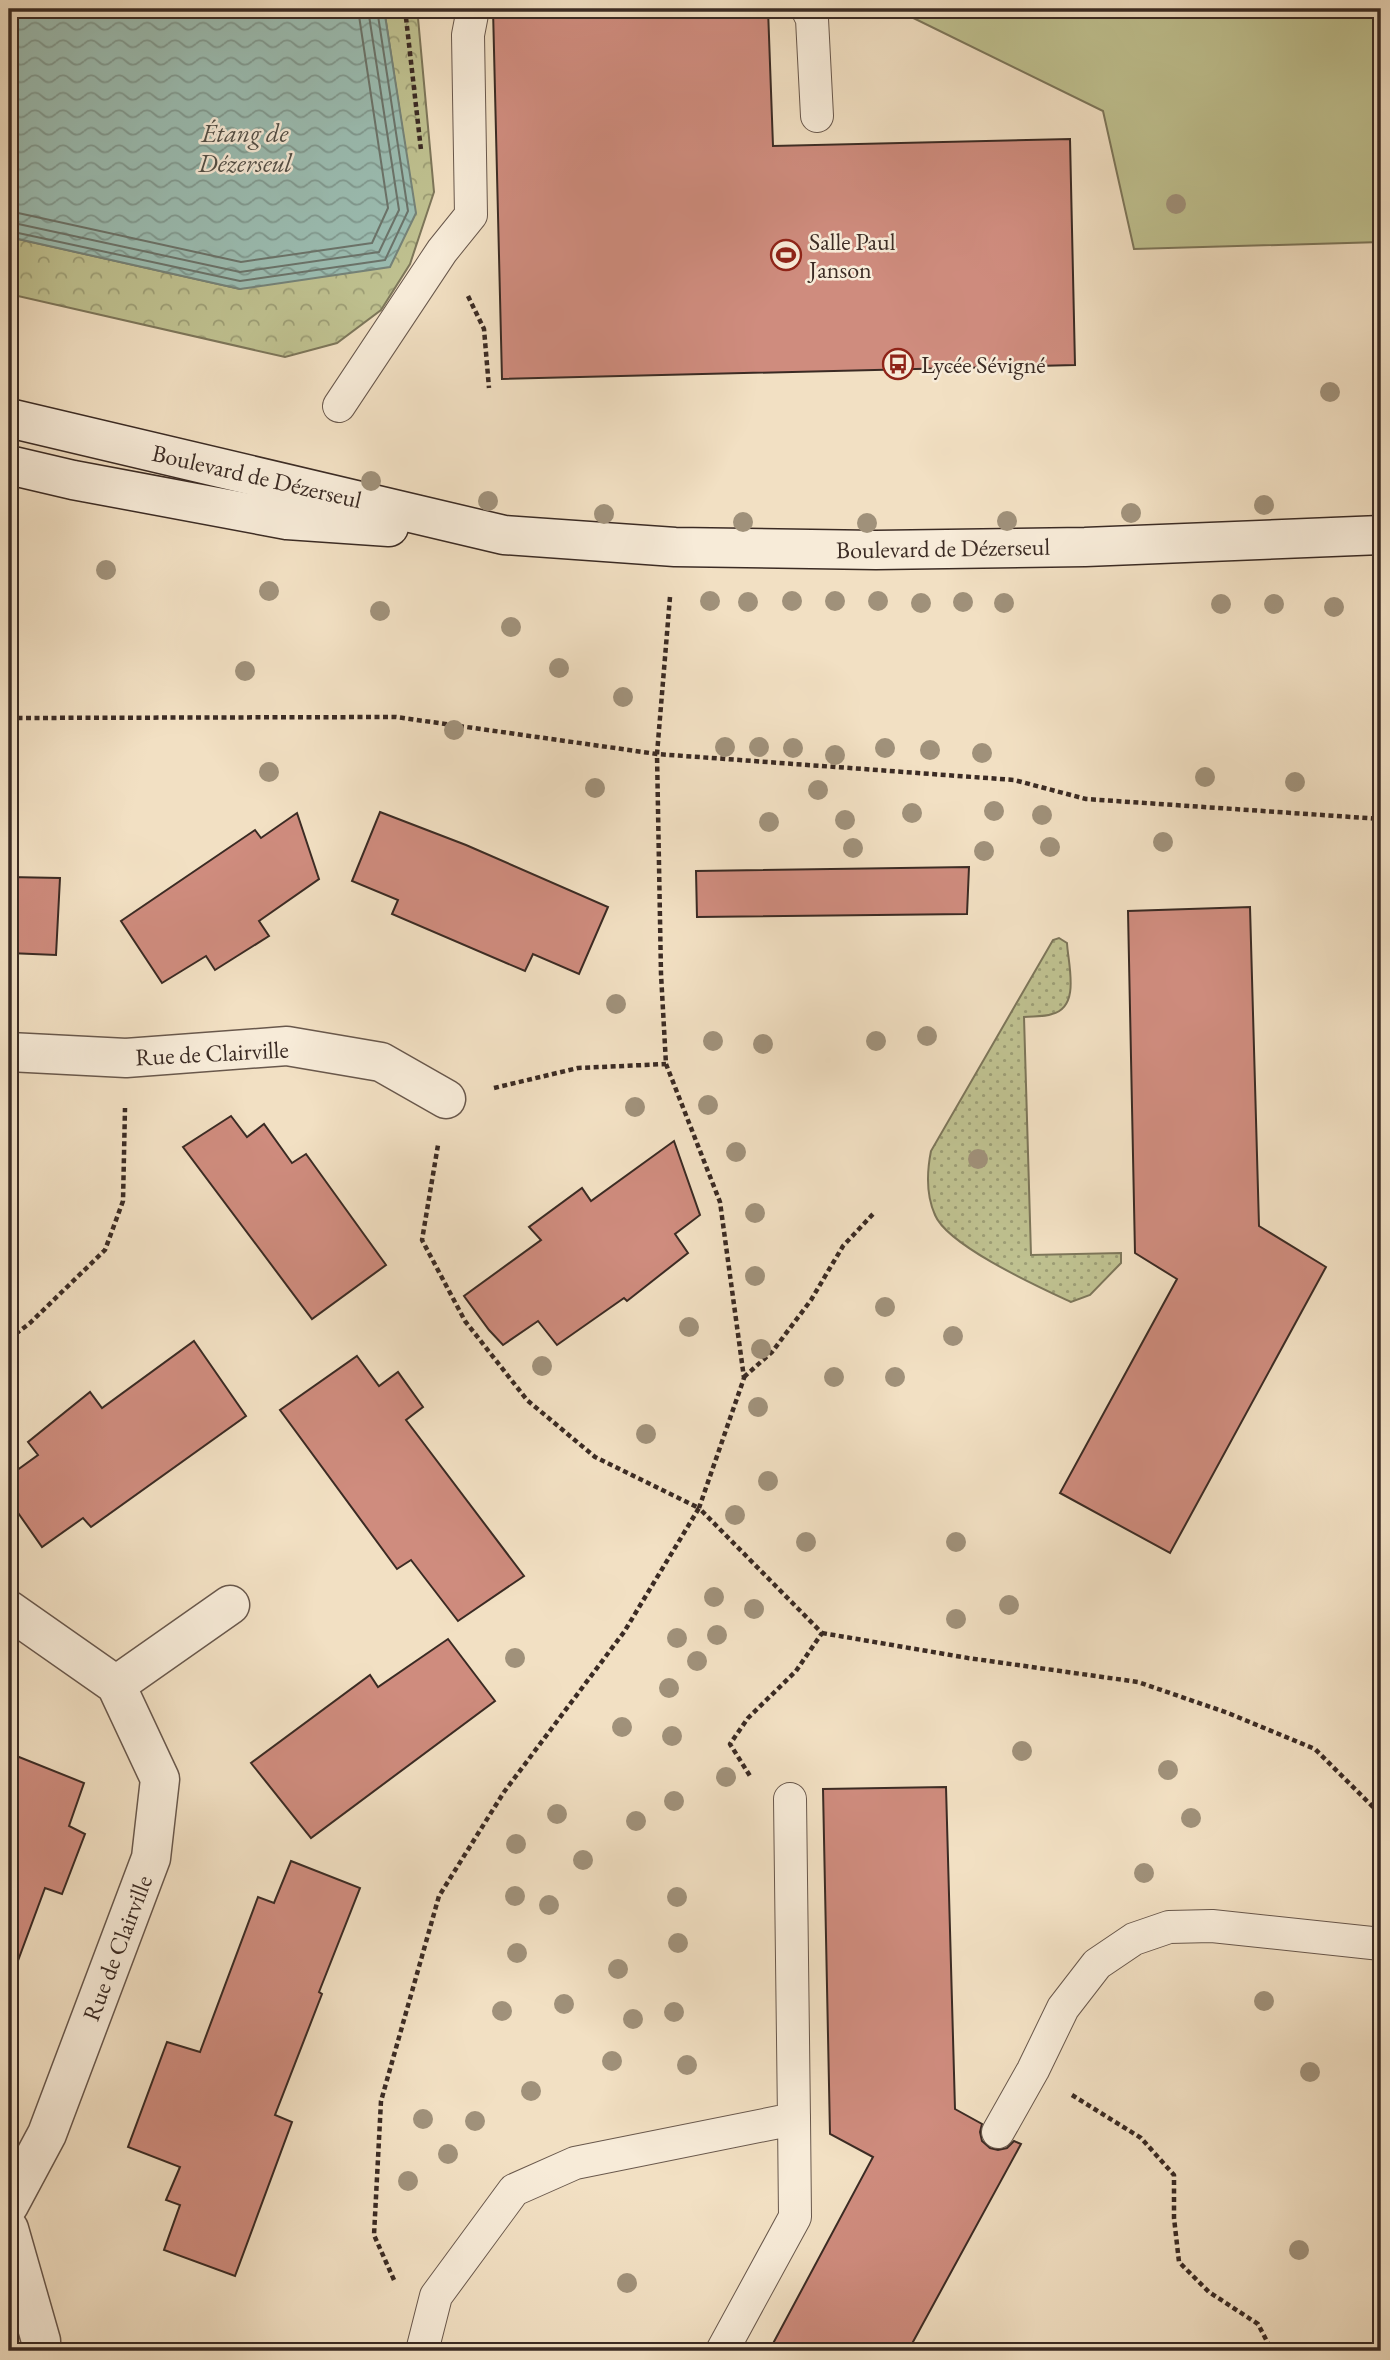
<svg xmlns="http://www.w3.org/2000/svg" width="1390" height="2360" viewBox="0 0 1390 2360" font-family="'EB Garamond',serif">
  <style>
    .grass { fill: url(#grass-dots); stroke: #7d765a; stroke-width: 2 }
    .forest { fill: url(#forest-crowns); stroke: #7d765a; stroke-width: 2 }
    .pitch { fill: #bfc190; stroke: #7d765a; stroke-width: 2 }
    .water { fill: url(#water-waves); stroke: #758379; stroke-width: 2 }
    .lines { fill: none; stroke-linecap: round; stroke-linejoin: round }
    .shore { stroke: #6b746b; stroke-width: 2 }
    .building { fill: #cf8c7e; stroke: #3b2b24; stroke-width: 2 }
    .lane-casing { stroke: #69584c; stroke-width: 34 }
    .street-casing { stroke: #69584c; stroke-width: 41 }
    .secondary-casing { stroke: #3b2b24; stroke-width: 41 }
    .path { stroke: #3b2b24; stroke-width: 4.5; stroke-dasharray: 5 3.5; stroke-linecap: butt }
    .lane { stroke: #f7ebd8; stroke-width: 32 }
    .street { stroke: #f7ebd8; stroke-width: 38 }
    .secondary { stroke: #f7ebd8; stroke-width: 38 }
    .tree { fill: #a0917a }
    .labels { text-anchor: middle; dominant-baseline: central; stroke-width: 5; stroke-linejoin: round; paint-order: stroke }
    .poi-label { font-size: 24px; fill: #3b2b24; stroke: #f7ebd8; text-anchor: start }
    .street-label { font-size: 24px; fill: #3b2b24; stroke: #f7ebd8 }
    .water-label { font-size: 26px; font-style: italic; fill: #535048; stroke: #f7ebd8 }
  </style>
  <defs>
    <pattern id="grass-dots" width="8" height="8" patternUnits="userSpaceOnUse" patternTransform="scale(1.75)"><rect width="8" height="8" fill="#bfc190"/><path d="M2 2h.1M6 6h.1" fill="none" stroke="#9c9d75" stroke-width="1.8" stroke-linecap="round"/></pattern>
    <pattern id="forest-crowns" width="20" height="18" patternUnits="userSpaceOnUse" patternTransform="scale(1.75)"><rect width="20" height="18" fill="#bfc190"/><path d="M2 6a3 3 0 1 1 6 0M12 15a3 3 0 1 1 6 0" fill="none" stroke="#9c9d75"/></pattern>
    <pattern id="water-waves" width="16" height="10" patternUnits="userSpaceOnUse" patternTransform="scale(1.75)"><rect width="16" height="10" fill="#9bbdb2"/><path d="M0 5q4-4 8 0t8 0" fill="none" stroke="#809a91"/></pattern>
  </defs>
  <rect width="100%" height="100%" fill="#f2e0c3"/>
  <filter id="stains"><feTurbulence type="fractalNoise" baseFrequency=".00286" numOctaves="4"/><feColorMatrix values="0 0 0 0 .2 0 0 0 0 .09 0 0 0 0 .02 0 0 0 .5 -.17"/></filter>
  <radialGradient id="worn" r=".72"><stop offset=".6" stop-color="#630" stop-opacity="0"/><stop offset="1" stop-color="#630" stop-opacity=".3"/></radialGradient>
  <path class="grass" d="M 1059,938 L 1067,943 C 1068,964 1081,1007 1052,1014 C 1044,1017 1033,1016 1024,1017 L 1031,1255 L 1121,1253 L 1121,1263 L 1090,1295 L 1071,1302 C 1039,1287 948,1246 935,1215 C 926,1195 927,1171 931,1151 L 1053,940 Z"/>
  <path class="forest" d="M 384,9 L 420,9 L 418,18 L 434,192 L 410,264 L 381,310 L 337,343 L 285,357 L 9,294 L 9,237 L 240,289 L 415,213 Z"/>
  <path class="pitch" d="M 895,9 L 1381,9 L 1381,242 L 1134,249 L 1103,111 Z"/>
  <path class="water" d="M 9,9 L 384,9 L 416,213 L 390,267 L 240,289 L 9,237 Z"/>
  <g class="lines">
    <g class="shore">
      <path d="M 9,211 L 241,262 L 372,243 L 388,208 L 358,9"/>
      <path d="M 9,222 L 240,272 L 379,252 L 399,210 L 368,9"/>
      <path d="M 9,231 L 240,281 L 385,260 L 408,211 L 377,9"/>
    </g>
  </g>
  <g class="building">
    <path d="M 493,9 L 768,9 L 773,146 L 1070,139 L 1075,365 L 502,379 Z"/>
    <path d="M 380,812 L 466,845 L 608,907 L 579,974 L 533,954 L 525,971 L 392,914 L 398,900 L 352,881 Z"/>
    <path d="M 297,813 L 319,879 L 259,921 L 269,936 L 215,970 L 206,956 L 162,983 L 121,921 L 255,830 L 261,838 Z"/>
    <path d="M 969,867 L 967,914 L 697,917 L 696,871 Z"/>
    <path d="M 9,877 L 60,878 L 56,955 L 9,953 Z"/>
    <path d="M 1250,907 L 1259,1226 L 1326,1267 L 1170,1553 L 1060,1493 L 1177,1279 L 1135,1253 L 1128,911 Z"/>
    <path d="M 231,1116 L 247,1137 L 264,1124 L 292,1163 L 306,1154 L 386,1265 L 312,1319 L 183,1147 Z"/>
    <path d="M 674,1141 L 700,1215 L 675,1234 L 688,1253 L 627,1301 L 624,1298 L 557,1345 L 538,1321 L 503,1345 L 489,1330 L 464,1296 L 541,1240 L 529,1227 L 582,1188 L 591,1201 Z"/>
    <path d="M 194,1341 L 246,1416 L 91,1527 L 83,1518 L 42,1547 L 9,1500 L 9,1476 L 38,1455 L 28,1442 L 90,1392 L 102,1408 Z"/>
    <path d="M 357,1356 L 379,1386 L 398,1372 L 423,1407 L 406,1420 L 524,1576 L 458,1621 L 411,1560 L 397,1569 L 280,1410 Z"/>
    <path d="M 448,1639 L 495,1701 L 311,1838 L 251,1763 L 370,1675 L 378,1687 Z"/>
    <path d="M 9,1753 L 84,1783 L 69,1826 L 85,1834 L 62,1894 L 45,1888 L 13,1974 L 9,1973 Z"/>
    <path d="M 946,1787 L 955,2109 L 982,2124 L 980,2132 L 982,2141 L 990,2148 L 998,2150 L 1007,2148 L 1014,2141 L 1021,2144 L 908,2351 L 769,2351 L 873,2157 L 830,2134 L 823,1789 Z"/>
    <path d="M 291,1861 L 360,1888 L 319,1992 L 322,1994 L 275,2115 L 292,2122 L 235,2276 L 164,2250 L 180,2205 L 166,2200 L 180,2167 L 128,2147 L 167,2042 L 200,2052 L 258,1897 L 274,1903 Z"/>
  </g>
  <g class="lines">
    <g class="lane-casing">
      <g id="lane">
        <path d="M 807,9 L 812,19 L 817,116"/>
        <path d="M 339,406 L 442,251 L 471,215 L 468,35 L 473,9"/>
        <path d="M 998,2132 L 1033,2070 L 1063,2008 L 1097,1964 L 1134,1939 L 1169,1927 L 1212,1926 L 1381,1944"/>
        <path d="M 422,2351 L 436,2296 L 514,2190 L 575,2163 L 794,2119 L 790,1799"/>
        <path d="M 722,2351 L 795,2217 L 794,2119"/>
      </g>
    </g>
    <g class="street-casing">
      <g id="street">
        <path d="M 9,1052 L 126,1058 L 287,1046 L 381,1062 L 446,1099"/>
        <path d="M 9,1610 L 116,1685 L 160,1779 L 151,1858 L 47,2134 L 9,2205"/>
        <path d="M 116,1685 L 230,1605"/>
        <path d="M 9,2229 L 41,2341 L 41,2351"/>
      </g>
    </g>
    <g class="secondary-casing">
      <g id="secondary">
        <path d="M 9,418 L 504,535 L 675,547 L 876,550 L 1085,547 L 1381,535"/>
        <path d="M 9,465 L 73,480 L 287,520 L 389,527"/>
      </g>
    </g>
    <g class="path">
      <path d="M 405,9 L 421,150"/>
      <path d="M 468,296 L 484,329 L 489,388"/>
      <path d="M 670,597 L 657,754 L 661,974 L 666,1064 L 720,1202 L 744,1378 L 699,1508 L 822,1633 L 796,1671 L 748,1718 L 730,1744 L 750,1776"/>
      <path d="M 9,718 L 396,717 L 657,754 L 1014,780 L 1086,799 L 1381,819"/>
      <path d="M 494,1088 L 578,1068 L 666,1064"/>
      <path d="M 9,1339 L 30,1323 L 105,1250 L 123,1201 L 125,1108"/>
      <path d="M 744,1377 L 772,1352 L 811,1300 L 843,1246 L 873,1214"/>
      <path d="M 822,1633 L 968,1658 L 1138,1682 L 1228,1713 L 1315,1749 L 1381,1815"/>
      <path d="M 1072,2095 L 1141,2138 L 1174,2175 L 1174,2218 L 1179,2262 L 1209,2292 L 1258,2324 L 1272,2351"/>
      <path d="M 394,2280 L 374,2235 L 381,2101 L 439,1896 L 504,1792 L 624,1632 L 699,1508 L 595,1457 L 527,1400 L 465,1321 L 422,1240 L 438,1145"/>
    </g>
    <use href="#lane" class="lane"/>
    <use href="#street" class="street"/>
    <use href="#secondary" class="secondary"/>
  </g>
  <g class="tree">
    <circle cx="1176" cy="204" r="10"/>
    <circle cx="1330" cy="392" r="10"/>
    <circle cx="371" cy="481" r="10"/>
    <circle cx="488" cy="501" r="10"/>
    <circle cx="1264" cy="505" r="10"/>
    <circle cx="1131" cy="513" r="10"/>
    <circle cx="604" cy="514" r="10"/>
    <circle cx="1007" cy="521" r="10"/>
    <circle cx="743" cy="522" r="10"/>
    <circle cx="867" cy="523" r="10"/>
    <circle cx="106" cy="570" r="10"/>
    <circle cx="269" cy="591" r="10"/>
    <circle cx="710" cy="601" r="10"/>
    <circle cx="792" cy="601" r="10"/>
    <circle cx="835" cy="601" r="10"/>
    <circle cx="878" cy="601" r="10"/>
    <circle cx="748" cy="602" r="10"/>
    <circle cx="963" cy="602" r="10"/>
    <circle cx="921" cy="603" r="10"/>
    <circle cx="1004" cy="603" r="10"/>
    <circle cx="1221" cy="604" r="10"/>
    <circle cx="1274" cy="604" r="10"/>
    <circle cx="1334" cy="607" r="10"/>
    <circle cx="380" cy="611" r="10"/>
    <circle cx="511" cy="627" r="10"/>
    <circle cx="559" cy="668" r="10"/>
    <circle cx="245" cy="671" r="10"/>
    <circle cx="623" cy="697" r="10"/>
    <circle cx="454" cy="730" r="10"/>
    <circle cx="725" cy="747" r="10"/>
    <circle cx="759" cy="747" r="10"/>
    <circle cx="793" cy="748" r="10"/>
    <circle cx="885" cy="748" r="10"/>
    <circle cx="930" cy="750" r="10"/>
    <circle cx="982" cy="753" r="10"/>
    <circle cx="835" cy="755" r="10"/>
    <circle cx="269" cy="772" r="10"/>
    <circle cx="1205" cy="777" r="10"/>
    <circle cx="1295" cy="782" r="10"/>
    <circle cx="595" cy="788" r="10"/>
    <circle cx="818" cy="790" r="10"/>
    <circle cx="994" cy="811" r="10"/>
    <circle cx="912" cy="813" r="10"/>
    <circle cx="1042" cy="815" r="10"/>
    <circle cx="845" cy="820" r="10"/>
    <circle cx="769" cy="822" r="10"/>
    <circle cx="1163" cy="842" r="10"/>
    <circle cx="1050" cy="847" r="10"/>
    <circle cx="853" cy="848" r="10"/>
    <circle cx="984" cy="851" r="10"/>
    <circle cx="616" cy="1004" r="10"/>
    <circle cx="927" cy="1036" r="10"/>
    <circle cx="713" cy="1041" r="10"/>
    <circle cx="876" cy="1041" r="10"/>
    <circle cx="763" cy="1044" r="10"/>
    <circle cx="708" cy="1105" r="10"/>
    <circle cx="635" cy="1107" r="10"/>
    <circle cx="736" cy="1152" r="10"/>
    <circle cx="978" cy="1159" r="10"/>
    <circle cx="755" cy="1213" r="10"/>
    <circle cx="755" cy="1276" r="10"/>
    <circle cx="885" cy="1307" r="10"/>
    <circle cx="689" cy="1327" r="10"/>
    <circle cx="953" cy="1336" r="10"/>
    <circle cx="761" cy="1349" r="10"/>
    <circle cx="542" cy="1366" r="10"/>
    <circle cx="834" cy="1377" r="10"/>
    <circle cx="895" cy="1377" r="10"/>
    <circle cx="758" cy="1407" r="10"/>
    <circle cx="646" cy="1434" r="10"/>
    <circle cx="768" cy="1481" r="10"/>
    <circle cx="735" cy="1515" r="10"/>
    <circle cx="806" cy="1542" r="10"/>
    <circle cx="956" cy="1542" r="10"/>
    <circle cx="714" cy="1597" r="10"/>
    <circle cx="1009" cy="1605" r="10"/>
    <circle cx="754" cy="1609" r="10"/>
    <circle cx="956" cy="1619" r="10"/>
    <circle cx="717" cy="1635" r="10"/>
    <circle cx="677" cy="1638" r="10"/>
    <circle cx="515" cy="1658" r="10"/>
    <circle cx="697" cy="1661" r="10"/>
    <circle cx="669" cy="1688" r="10"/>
    <circle cx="622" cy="1727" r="10"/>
    <circle cx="672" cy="1736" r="10"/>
    <circle cx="1022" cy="1751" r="10"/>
    <circle cx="1168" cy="1770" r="10"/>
    <circle cx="726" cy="1777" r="10"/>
    <circle cx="674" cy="1801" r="10"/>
    <circle cx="557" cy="1814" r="10"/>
    <circle cx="1191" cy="1818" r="10"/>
    <circle cx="636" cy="1821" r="10"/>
    <circle cx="516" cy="1844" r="10"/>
    <circle cx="583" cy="1860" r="10"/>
    <circle cx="1144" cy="1873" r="10"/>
    <circle cx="515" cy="1896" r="10"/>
    <circle cx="677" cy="1897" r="10"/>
    <circle cx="549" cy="1905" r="10"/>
    <circle cx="678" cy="1943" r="10"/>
    <circle cx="517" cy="1953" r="10"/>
    <circle cx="618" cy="1969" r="10"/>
    <circle cx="1264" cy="2001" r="10"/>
    <circle cx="564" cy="2004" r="10"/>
    <circle cx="502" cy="2011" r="10"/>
    <circle cx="674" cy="2012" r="10"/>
    <circle cx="633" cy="2019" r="10"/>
    <circle cx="612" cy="2061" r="10"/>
    <circle cx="687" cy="2065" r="10"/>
    <circle cx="1310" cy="2072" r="10"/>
    <circle cx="531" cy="2091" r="10"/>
    <circle cx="423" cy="2119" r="10"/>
    <circle cx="475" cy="2121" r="10"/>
    <circle cx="448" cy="2154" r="10"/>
    <circle cx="408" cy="2181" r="10"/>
    <circle cx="1299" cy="2250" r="10"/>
    <circle cx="627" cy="2283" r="10"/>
  </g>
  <defs>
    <g id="stadium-ring" transform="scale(1.575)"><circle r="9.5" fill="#f7ebd8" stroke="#8f2418" stroke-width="1.5"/><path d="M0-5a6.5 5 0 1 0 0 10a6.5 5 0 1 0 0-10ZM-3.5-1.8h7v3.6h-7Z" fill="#8f2418"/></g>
    <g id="bus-ring" transform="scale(1.575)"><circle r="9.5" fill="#f7ebd8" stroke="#8f2418" stroke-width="1.5"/><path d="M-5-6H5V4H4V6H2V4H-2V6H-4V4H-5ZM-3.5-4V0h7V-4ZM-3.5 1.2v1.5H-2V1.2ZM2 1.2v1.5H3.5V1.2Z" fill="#8f2418"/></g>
  </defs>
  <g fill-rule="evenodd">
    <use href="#stadium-ring" x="786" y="255"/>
    <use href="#bus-ring" x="898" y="364"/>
  </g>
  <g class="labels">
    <g class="poi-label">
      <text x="809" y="241">Salle Paul<tspan x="809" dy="28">Janson</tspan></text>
      <text x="921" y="364">Lycée Sévigné</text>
    </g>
    <g class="street-label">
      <text transform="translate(257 476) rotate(13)">Boulevard de Dézerseul</text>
      <text transform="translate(943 548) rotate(-1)">Boulevard de Dézerseul</text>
      <text transform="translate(212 1053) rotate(-3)">Rue de Clairville</text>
      <text transform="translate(117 1948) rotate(-69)">Rue de Clairville</text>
    </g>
    <g class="water-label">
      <text x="245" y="133">Étang de<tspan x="245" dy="30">Dézerseul</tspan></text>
    </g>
  </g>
  <rect width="1390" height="2360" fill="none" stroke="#f2e0c3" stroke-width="35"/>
  <rect x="10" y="10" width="1369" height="2339" fill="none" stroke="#3b2b24" stroke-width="3.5"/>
  <rect x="18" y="18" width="1355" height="2325" fill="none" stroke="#3b2b24" stroke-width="2"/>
  <rect width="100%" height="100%" filter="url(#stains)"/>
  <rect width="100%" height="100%" fill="url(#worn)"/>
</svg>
